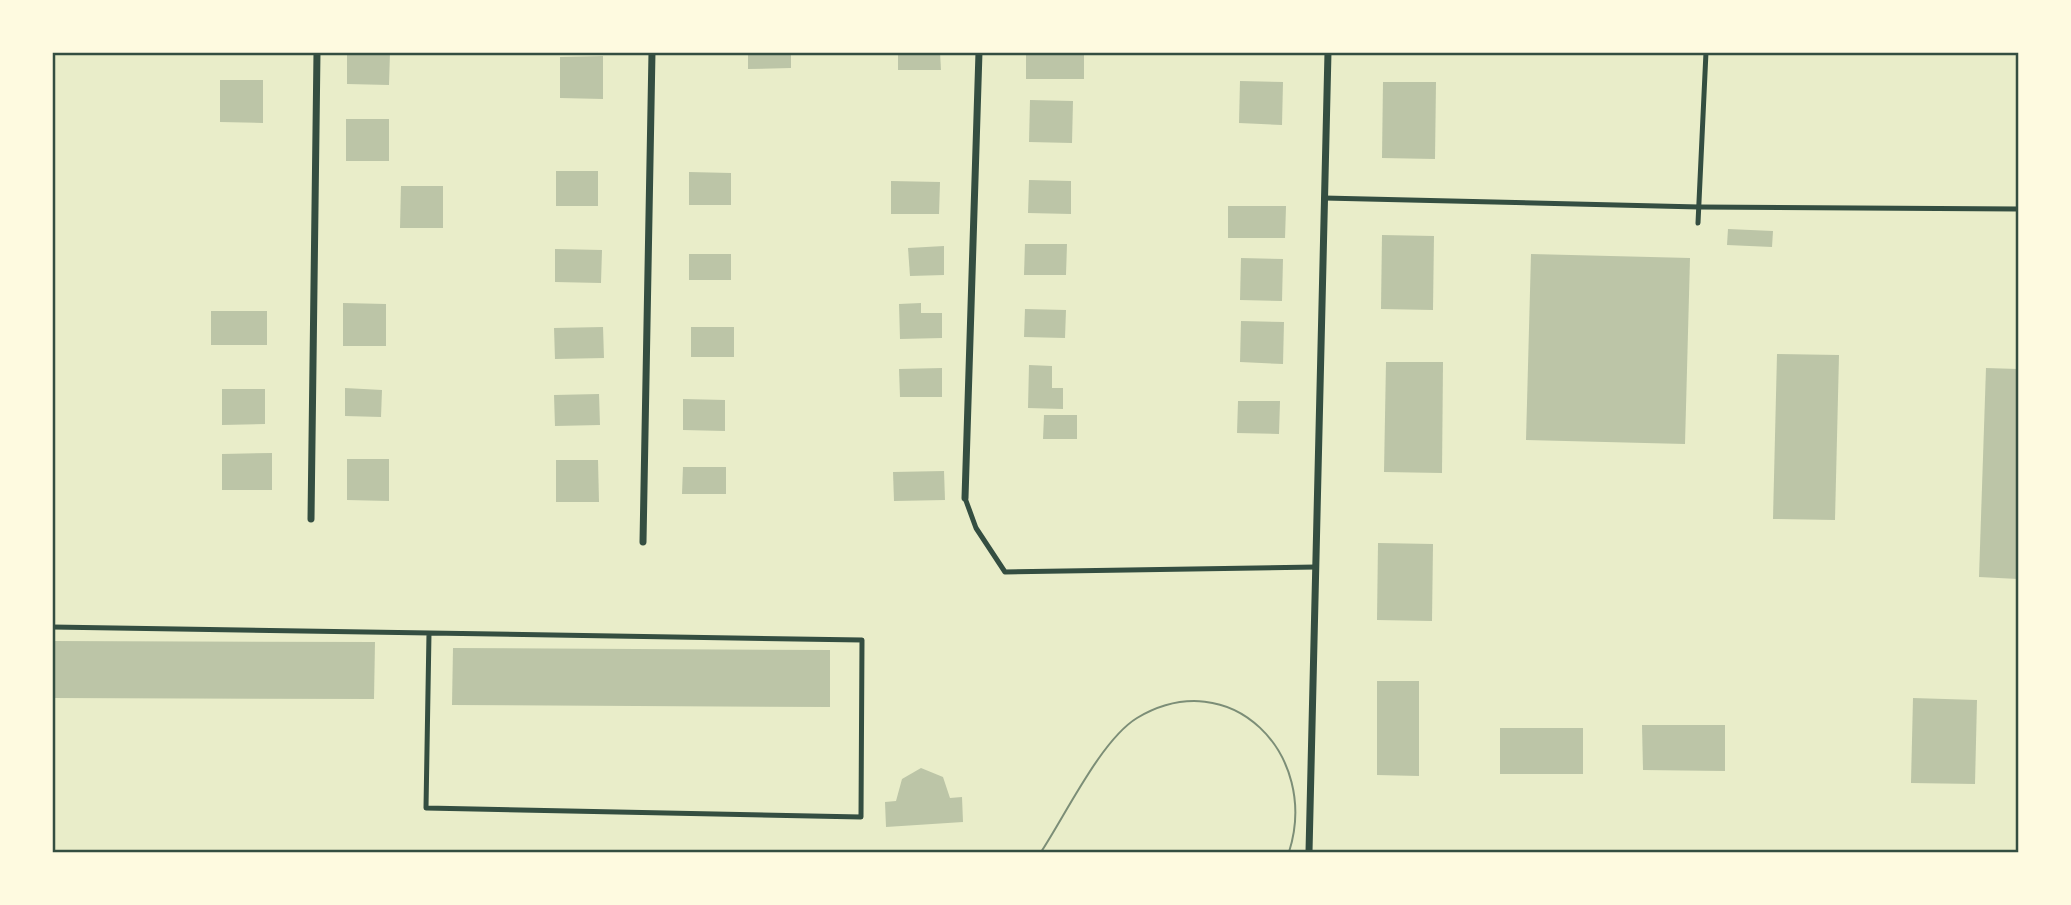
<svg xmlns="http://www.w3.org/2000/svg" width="2071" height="905" viewBox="0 0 2071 905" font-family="Commissioner,sans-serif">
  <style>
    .building { fill: #bcc5a7 }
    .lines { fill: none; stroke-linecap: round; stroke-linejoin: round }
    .service { stroke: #344e41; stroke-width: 5 }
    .minor { stroke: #344e41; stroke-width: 7 }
    .tram { stroke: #7c8e77; stroke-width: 2 }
    .neatline { fill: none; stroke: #344e41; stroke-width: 2.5 }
  </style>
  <rect width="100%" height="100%" fill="#e9edc9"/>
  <g class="building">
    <path d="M 347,52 L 390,52 L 389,85 L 347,84 Z"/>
    <path d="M 748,52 L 791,52 L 791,68 L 748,69 Z"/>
    <path d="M 898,52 L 940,52 L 941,70 L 898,70 Z"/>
    <rect x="1026" y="52" width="58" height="27"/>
    <path d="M 603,56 L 603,99 L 560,98 L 560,57 Z"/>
    <path d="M 220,80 L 263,80 L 263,123 L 220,122 Z"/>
    <path d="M 1240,81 L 1283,82 L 1282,125 L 1239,123 Z"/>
    <path d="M 1383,82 L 1436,82 L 1435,159 L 1382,158 Z"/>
    <path d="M 1030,100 L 1073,101 L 1072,143 L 1029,142 Z"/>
    <rect x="346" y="119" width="43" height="42"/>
    <rect x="556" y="171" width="42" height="35"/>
    <path d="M 689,172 L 731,173 L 731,205 L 689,205 Z"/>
    <path d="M 1029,180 L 1071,181 L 1071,214 L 1028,213 Z"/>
    <path d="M 891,181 L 940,182 L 939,214 L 891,214 Z"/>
    <path d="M 401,186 L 443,186 L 443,228 L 400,228 Z"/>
    <path d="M 1228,206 L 1286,206 L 1285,238 L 1228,238 Z"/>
    <path d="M 1728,229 L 1773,231 L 1772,247 L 1727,245 Z"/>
    <path d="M 1382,235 L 1434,236 L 1433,310 L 1381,309 Z"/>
    <rect x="52" y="237" width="3" height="32"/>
    <path d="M 1025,244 L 1067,244 L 1066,275 L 1024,275 Z"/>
    <path d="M 944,246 L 944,275 L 910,276 L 908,248 Z"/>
    <path d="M 555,249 L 602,250 L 601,283 L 555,282 Z"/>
    <rect x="689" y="254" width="42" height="26"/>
    <path d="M 1531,254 L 1690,258 L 1685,444 L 1526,440 Z"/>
    <path d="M 1241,258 L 1283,259 L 1282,301 L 1240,300 Z"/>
    <path d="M 343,303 L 386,304 L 386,346 L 343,346 Z"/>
    <path d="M 921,303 L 921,313 L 942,313 L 942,338 L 900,339 L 899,304 Z"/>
    <path d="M 1025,309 L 1066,310 L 1065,338 L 1024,337 Z"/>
    <rect x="211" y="311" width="56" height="34"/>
    <path d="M 1241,321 L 1284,322 L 1283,364 L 1240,362 Z"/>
    <path d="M 603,327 L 604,358 L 555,359 L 554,328 Z"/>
    <rect x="691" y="327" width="43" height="30"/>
    <path d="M 1777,354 L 1839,355 L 1835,520 L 1773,519 Z"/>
    <path d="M 1386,362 L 1443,362 L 1442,473 L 1384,472 Z"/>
    <path d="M 1029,365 L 1052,366 L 1052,388 L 1063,388 L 1063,409 L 1028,408 Z"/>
    <path d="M 942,368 L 942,397 L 900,397 L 899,369 Z"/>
    <path d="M 1986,368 L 2018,369 L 2018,579 L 1979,577 Z"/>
    <path d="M 345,388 L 382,390 L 381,417 L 345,416 Z"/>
    <path d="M 222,389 L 265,389 L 265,424 L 222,425 Z"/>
    <path d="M 599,394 L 600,425 L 555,426 L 554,395 Z"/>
    <path d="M 683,399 L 725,400 L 725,431 L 683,430 Z"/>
    <path d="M 1238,401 L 1280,401 L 1279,434 L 1237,433 Z"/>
    <path d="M 1044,415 L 1077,415 L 1077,439 L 1043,439 Z"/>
    <path d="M 272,453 L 272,490 L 222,490 L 222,454 Z"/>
    <path d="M 347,459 L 389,459 L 389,501 L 347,500 Z"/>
    <path d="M 556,460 L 598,460 L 599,502 L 556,502 Z"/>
    <path d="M 683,467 L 726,467 L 726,494 L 682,494 Z"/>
    <path d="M 944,471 L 945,500 L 894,501 L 893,472 Z"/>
    <path d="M 1378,543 L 1433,544 L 1432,621 L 1377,620 Z"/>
    <path d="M 52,641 L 375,642 L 374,699 L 52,698 Z"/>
    <path d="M 453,648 L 830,650 L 830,707 L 452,705 Z"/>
    <path d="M 1377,681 L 1419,681 L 1419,776 L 1377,775 Z"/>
    <path d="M 1913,698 L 1977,700 L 1975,784 L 1911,783 Z"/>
    <path d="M 1642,725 L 1725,725 L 1725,771 L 1643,770 Z"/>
    <rect x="1500" y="728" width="83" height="46"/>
    <path d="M 921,768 L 943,777 L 950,798 L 962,797 L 963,822 L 886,827 L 885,802 L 896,801 L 902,779 Z"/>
  </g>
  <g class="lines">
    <g class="service">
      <path d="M 1324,198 L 1699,207 L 2018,209"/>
      <path d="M 1698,223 L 1706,52"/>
      <path d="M 965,498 L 976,528 L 1005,572 L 1316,567"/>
      <path d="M 52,627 L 862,640 L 861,817 L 426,808 L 429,633"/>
    </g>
    <g class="minor">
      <path d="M 965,498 L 979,52"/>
      <path d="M 311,519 L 317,52"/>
      <path d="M 643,542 L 652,52"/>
      <path d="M 1309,852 L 1328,52"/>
    </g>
    <path class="tram" d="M 1041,852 C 1065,816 1101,740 1137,718 C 1231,662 1320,755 1289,852"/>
  </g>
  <rect width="2071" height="905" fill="none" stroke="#fefae0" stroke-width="108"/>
  <rect x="54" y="54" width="1963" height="797" class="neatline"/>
</svg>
